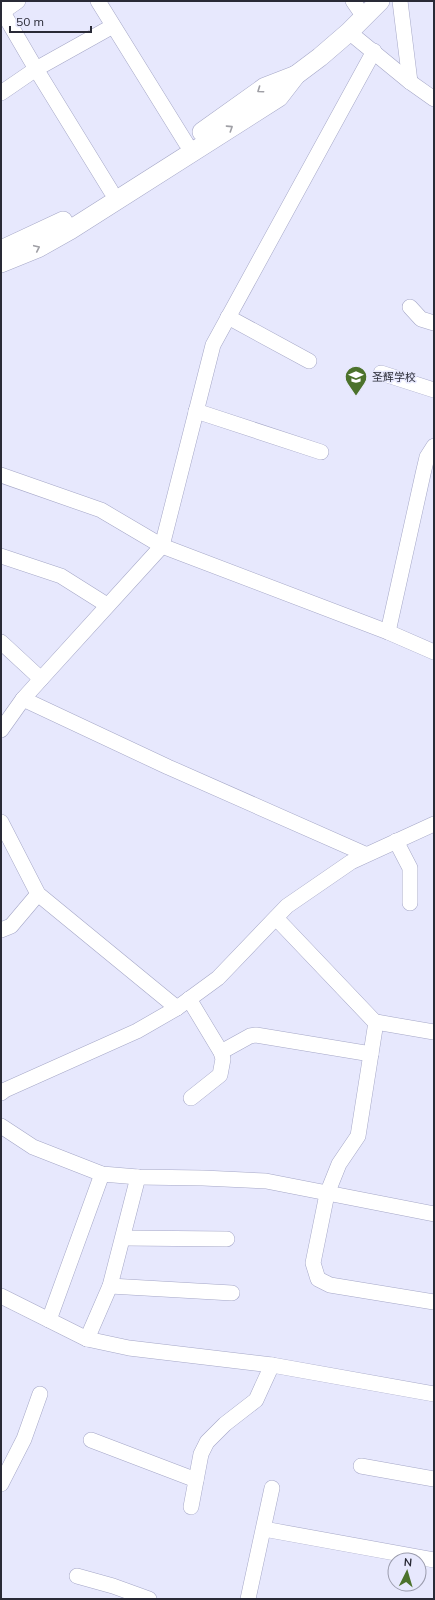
<svg xmlns="http://www.w3.org/2000/svg" width="435" height="1600" viewBox="0 0 435 1600" font-family="Mulish,'Noto Sans SC',sans-serif">
  <style>
    .lines { fill: none; stroke-linecap: round; stroke-linejoin: round }
    .minor-casing { stroke: #a5a7c7; stroke-width: 16 }
    .major-casing { stroke: #a5a7c7; stroke-width: 20 }
    .minor { stroke: #fff; stroke-width: 15 }
    .major { stroke: #fff; stroke-width: 19 }
    .oneway { stroke: #9f9fa5 }
    .labels { text-anchor: middle; dominant-baseline: central; stroke-width: 3; stroke-linejoin: round; paint-order: stroke }
    .poi-label { font-size: 11px; fill: #292a36; stroke: #e7e8fd; text-anchor: start }
  </style>
  <rect width="100%" height="100%" fill="#e7e8fd"/>
  <g class="lines">
    <g class="minor-casing">
      <g id="minor">
        <path d="M 98,1 L 186,143 L 193,152"/>
        <path d="M 353,1 L 364,17"/>
        <path d="M 400,1 L 410,82"/>
        <path d="M 1,9 L 36,69 L 111,191"/>
        <path d="M 1,13 L 18,1"/>
        <path d="M 349,32 L 410,82 L 434,99"/>
        <path d="M 1,93 L 36,69 L 113,26"/>
        <path d="M 410,307 L 421,319 L 434,323"/>
        <path d="M 228,317 L 309,361"/>
        <path d="M 381,373 L 434,390"/>
        <path d="M 196,411 L 321,452"/>
        <path d="M 1,475 L 101,510 L 162,546 L 388,632 L 434,652"/>
        <path d="M 1,556 L 61,576 L 107,605"/>
        <path d="M 388,632 L 423,474 L 427,457 L 434,446"/>
        <path d="M 1,642 L 41,679"/>
        <path d="M 23,699 L 168,767 L 365,854"/>
        <path d="M 1,730 L 23,699 L 41,679 L 162,546 L 213,345 L 374,51"/>
        <path d="M 1,822 L 38,894 L 177,1008"/>
        <path d="M 396,841 L 410,868 L 410,903"/>
        <path d="M 276,918 L 374,1021 L 376,1022 L 434,1032"/>
        <path d="M 1,930 L 11,926 L 38,894"/>
        <path d="M 189,999 L 221,1052 L 223,1059 L 220,1075 L 191,1098"/>
        <path d="M 376,1022 L 358,1136 L 339,1164 L 327,1194 L 313,1263 L 318,1279 L 330,1285 L 434,1302"/>
        <path d="M 221,1052 L 250,1036 L 256,1035 L 371,1054"/>
        <path d="M 1,1093 L 5,1090 L 137,1031 L 177,1008 L 218,978 L 287,906 L 351,862 L 434,824"/>
        <path d="M 1,1126 L 33,1147 L 102,1174 L 138,1177 L 203,1178 L 266,1181 L 434,1214"/>
        <path d="M 123,1238 L 227,1239"/>
        <path d="M 110,1286 L 232,1293"/>
        <path d="M 1,1296 L 87,1339 L 129,1348 L 272,1365 L 434,1394"/>
        <path d="M 49,1320 L 102,1174"/>
        <path d="M 87,1339 L 110,1286 L 138,1177"/>
        <path d="M 91,1440 L 196,1480"/>
        <path d="M 361,1466 L 434,1479"/>
        <path d="M 1,1484 L 24,1439 L 40,1394"/>
        <path d="M 191,1507 L 201,1454 L 207,1442 L 225,1424 L 256,1400 L 272,1365"/>
        <path d="M 264,1529 L 434,1560"/>
        <path d="M 77,1576 L 113,1586 L 149,1599"/>
        <path d="M 248,1599 L 272,1488"/>
      </g>
    </g>
    <g class="major-casing">
      <g id="major">
        <path d="M 202,132 L 265,87 L 296,75"/>
        <path d="M 1,250 L 63,221"/>
        <path d="M 1,263 L 38,248 L 70,230 L 279,97 L 296,75 L 320,57 L 349,32 L 380,1"/>
      </g>
    </g>
    <use href="#minor" class="minor"/>
    <use href="#major" class="major"/>
  </g>
  <defs><path id="oneway-chevron" d="M-2-3.5L2.5 0L-2 3.5" fill="none" stroke-width="1.6" stroke-linecap="round" stroke-linejoin="round"/></defs>
  <g class="oneway">
    <use href="#oneway-chevron" transform="translate(260 90) rotate(145)"/>
    <use href="#oneway-chevron" transform="translate(230 128) rotate(-33)"/>
    <use href="#oneway-chevron" transform="translate(37 248) rotate(-25)"/>
  </g>
  <defs>
    <g id="school-pin" transform="scale(1.15)"><path d="M0 17L-7.5 6A9.5 9.5 0 1 1 7.5 6Z" fill="#4c722c" stroke="#e7e8fd"/><path d="M0-5L7-2L0 1L-7-2ZM-4 1L0 2.5L4 1V4Q0 6-4 4Z" fill="#fff"/></g>
  </defs>
  <g fill-rule="evenodd">
    <use href="#school-pin" x="356" y="377"/>
  </g>
  <g class="labels">
    <g class="poi-label">
      <text x="372" y="377">圣辉学校</text>
    </g>
  </g>
  <rect width="435" height="1600" fill="none" stroke="#292a36" stroke-width="4"/>
  <g transform="translate(407 1572) rotate(5)"><circle r="19" fill="#e7e8fd" stroke="#9b9cad"/>
  <path d="M0-3L7 15L0 10L-7 15Z" fill="#4c722c"/>
  <text y="-6" font-size="11" font-weight="bold" text-anchor="middle" fill="#292a36">N</text>
  </g>
  <path d="M10 26v6h81v-6" fill="none" stroke="#292a36" stroke-width="2"/>
  <text x="16" y="26" font-size="12" fill="#292a36" stroke="#e7e8fd" stroke-width="3" paint-order="stroke">50 m</text>
</svg>
